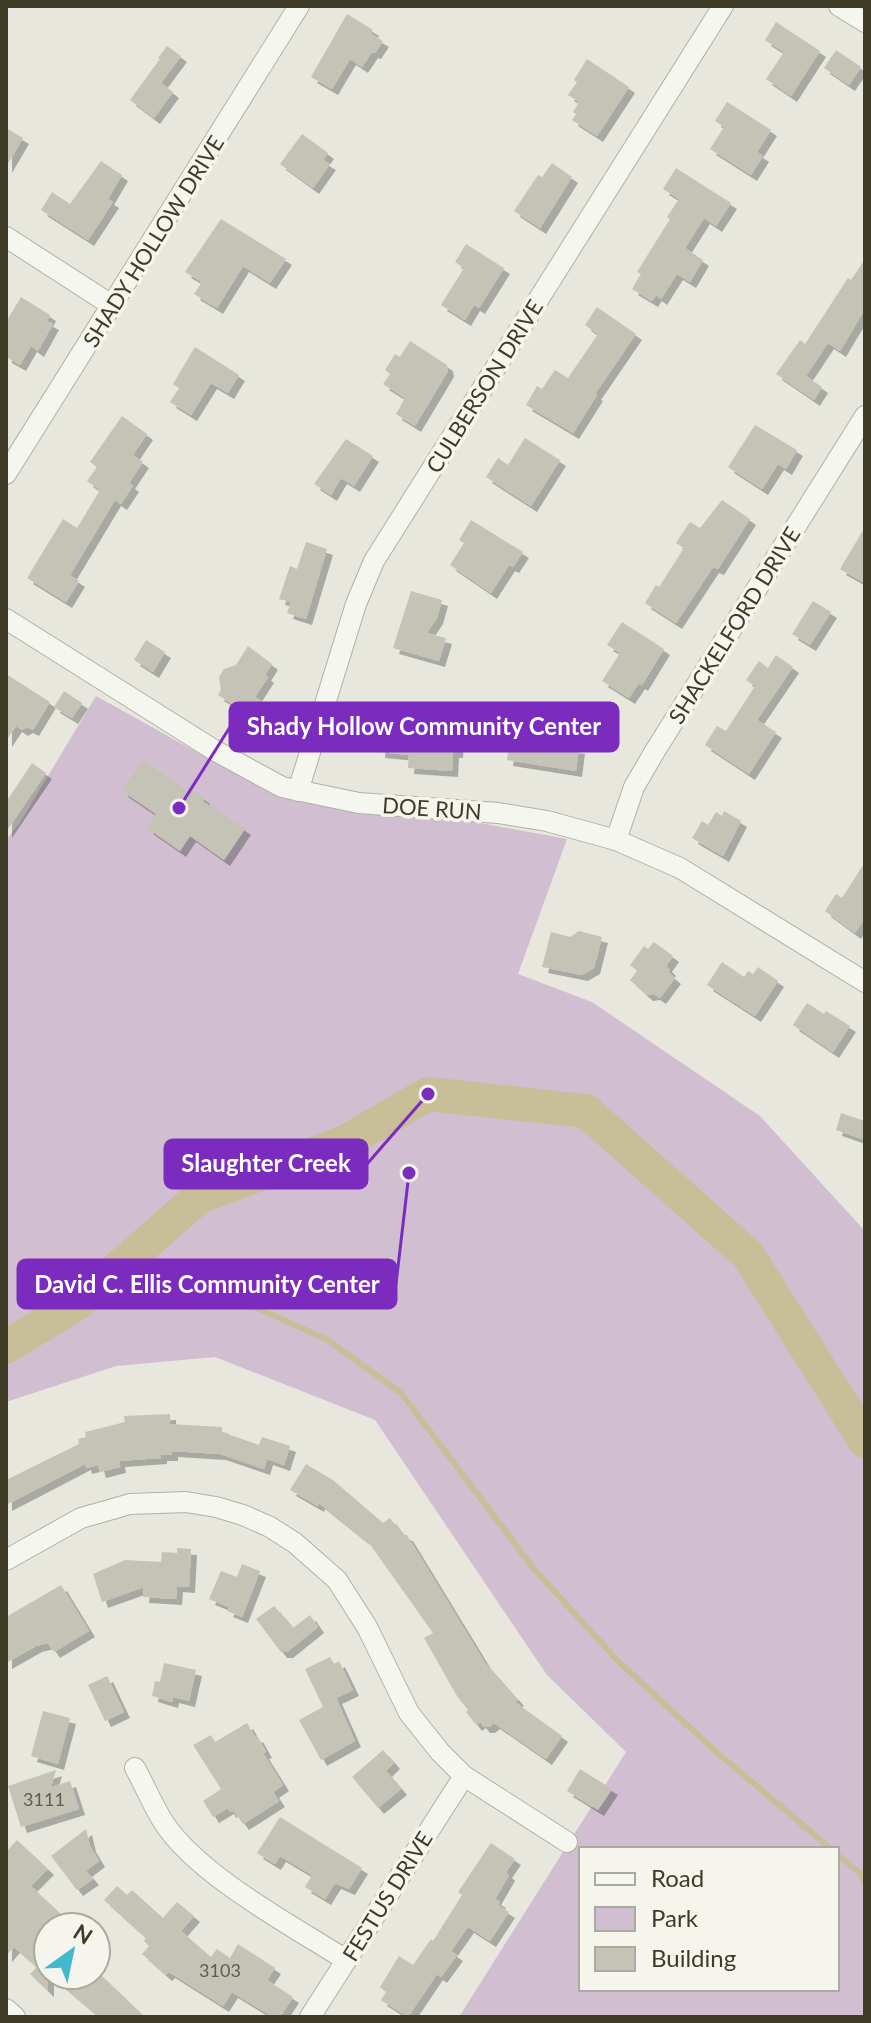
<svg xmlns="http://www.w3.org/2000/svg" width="871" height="2023" viewBox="0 0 871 2023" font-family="Lato,sans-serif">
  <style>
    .green { fill: #d1bfd1; fill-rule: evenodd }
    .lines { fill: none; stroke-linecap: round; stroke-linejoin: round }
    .stream { stroke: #c8bf99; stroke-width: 6 }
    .river { stroke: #c8bf99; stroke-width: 34 }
    .building { fill: #c4c3b5; filter: url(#shadow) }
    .minor-casing { stroke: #b1b0a3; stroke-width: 22 }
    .minor { stroke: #f6f6f1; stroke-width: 20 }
    .labels { text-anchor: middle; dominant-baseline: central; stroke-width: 7; stroke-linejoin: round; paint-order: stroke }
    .number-label { font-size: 18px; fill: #605e4a }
    .street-label { font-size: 22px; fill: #3e3c27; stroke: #f5f4ed }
    .leader { fill: none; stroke: #7b2cbf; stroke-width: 3 }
    .callout-dot { fill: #7b2cbf; stroke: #f5f4ed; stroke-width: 3 }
    .callout { fill: #7b2cbf; stroke: #7b2cbf; stroke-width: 3 }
    .callout-label { font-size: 24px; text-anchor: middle; font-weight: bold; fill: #fff }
  </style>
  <defs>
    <filter id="shadow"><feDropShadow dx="6" dy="6" stdDeviation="0" flood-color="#0004"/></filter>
  </defs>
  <rect width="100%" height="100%" fill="#e7e7de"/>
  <path class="green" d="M 96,696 L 247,780 L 567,839 L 518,974 L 592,1002 L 760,1116 L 865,1231 L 865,2017 L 459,2017 L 626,1752 L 547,1675 L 375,1420 L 215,1357 L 116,1366 L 6,1402 L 6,840 L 19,824 ZM 581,1849 L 837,1849 L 837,1989 L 581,1989 Z"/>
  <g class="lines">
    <g class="stream">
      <path d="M 78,1303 L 159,1290 L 231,1296 L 328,1340 L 401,1393 L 534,1569 L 618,1661 L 713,1749 L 831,1849"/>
      <path d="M 837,1854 L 860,1873 L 865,1882"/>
    </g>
    <path class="river" d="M 6,1347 L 78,1303 L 199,1197 L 345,1142 L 428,1094 L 586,1111 L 748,1255 L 865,1441"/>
  </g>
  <g class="building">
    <path d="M 347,14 L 373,30 L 371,34 L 383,41 L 375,53 L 372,52 L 362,67 L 350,59 L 332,89 L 311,77 Z"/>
    <path d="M 776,22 L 820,51 L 791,96 L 766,79 L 784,52 L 765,40 Z"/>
    <path d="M 167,46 L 181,56 L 161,83 L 173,92 L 154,118 L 130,100 L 160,59 L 158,58 Z"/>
    <path d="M 836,50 L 861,67 L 849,85 L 824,68 Z"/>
    <path d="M 587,59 L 629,87 L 597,136 L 572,120 L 576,114 L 573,112 L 579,102 L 568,95 L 577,82 L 574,80 Z"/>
    <path d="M 727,102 L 771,130 L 757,152 L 763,156 L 751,175 L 710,149 L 724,127 L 715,121 Z"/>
    <path d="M 6,128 L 23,138 L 6,167 Z"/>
    <path d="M 302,134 L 328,153 L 323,160 L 330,164 L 313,188 L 280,164 Z"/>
    <path d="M 101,161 L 122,175 L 108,199 L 113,202 L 88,240 L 41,210 L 52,192 L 70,204 Z"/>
    <path d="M 552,163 L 572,177 L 540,228 L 514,211 L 538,175 L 542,177 Z"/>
    <path d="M 676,168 L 731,203 L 716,226 L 704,218 L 685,248 L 703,260 L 690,282 L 677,274 L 661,299 L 656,295 L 652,301 L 632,289 L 641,274 L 637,272 L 670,219 L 667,217 L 679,199 L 663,189 Z"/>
    <path d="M 221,219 L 286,259 L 270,283 L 243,266 L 217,308 L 194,294 L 202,282 L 185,272 Z"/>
    <path d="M 466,244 L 504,268 L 479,308 L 474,305 L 465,320 L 441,305 L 464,268 L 455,262 Z"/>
    <path d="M 865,259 L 865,309 L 840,351 L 828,343 L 806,376 L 822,387 L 814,400 L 776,374 L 800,340 L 805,344 L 848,278 L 851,280 Z"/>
    <path d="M 21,297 L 50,315 L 47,321 L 53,324 L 38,351 L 31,346 L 20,365 L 6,357 L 6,322 Z"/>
    <path d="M 597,307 L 636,334 L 595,394 L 597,395 L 573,433 L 526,405 L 537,386 L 542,389 L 555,370 L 568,378 L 598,334 L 585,325 Z"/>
    <path d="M 410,341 L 447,365 L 448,371 L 415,426 L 396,414 L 405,398 L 383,384 L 390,374 L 385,370 L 395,354 L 400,357 Z"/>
    <path d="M 195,347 L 239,375 L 228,393 L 211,383 L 191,415 L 170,402 L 179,388 L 173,384 Z"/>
    <path d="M 122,416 L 147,434 L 133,455 L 143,462 L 129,483 L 133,486 L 121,504 L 115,500 L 70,575 L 79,581 L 66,602 L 27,578 L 63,519 L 77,528 L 100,490 L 87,481 L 97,467 L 90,462 Z"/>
    <path d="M 755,425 L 797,450 L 786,469 L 778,464 L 762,489 L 728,467 Z"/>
    <path d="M 525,438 L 560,460 L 531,506 L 486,477 L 498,458 L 508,465 Z"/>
    <path d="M 346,439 L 373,456 L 354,486 L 341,478 L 331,495 L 314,484 Z"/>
    <path d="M 722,500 L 750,519 L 718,569 L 713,567 L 676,623 L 645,603 L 656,585 L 659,587 L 684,548 L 676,543 L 690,522 L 700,528 Z"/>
    <path d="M 471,520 L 523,552 L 513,567 L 509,565 L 491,593 L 450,565 L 464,543 L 459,540 Z"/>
    <path d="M 865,527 L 865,583 L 840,569 Z"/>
    <path d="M 306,542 L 327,549 L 306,619 L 287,613 L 291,602 L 279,599 L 290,566 L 297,569 Z"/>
    <path d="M 411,591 L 442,600 L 437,618 L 427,633 L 446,638 L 439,661 L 393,648 Z"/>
    <path d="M 813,601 L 831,612 L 810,645 L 792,634 Z"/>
    <path d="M 622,622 L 664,649 L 642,685 L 639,683 L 629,698 L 602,681 L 620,653 L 607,645 Z"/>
    <path d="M 146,640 L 165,652 L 153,672 L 134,660 Z"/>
    <path d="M 248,646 L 272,664 L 265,675 L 268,677 L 255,697 L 264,703 L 254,718 L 218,695 L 221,690 L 219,677 L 224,669 L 236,665 Z"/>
    <path d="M 776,655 L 793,667 L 757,720 L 776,732 L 749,774 L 705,745 L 717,726 L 726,731 L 755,686 L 746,680 L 759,661 L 768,668 Z"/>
    <path d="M 6,674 L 50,702 L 33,730 L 27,727 L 22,730 L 16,726 L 6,741 Z"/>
    <path d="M 64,691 L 82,703 L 72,718 L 54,707 Z"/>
    <path d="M 527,709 L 544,712 L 543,721 L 566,724 L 562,746 L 579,748 L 576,771 L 507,760 L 514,716 L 525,717 Z"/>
    <path d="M 413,714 L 459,717 L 457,752 L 453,752 L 452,771 L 408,768 L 409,755 L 379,752 L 381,720 L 403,721 L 403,718 L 413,719 Z"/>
    <path d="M 143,760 L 190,793 L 192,790 L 204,798 L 203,801 L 245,829 L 224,860 L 190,836 L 180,851 L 147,828 L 156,814 L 122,791 Z"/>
    <path d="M 32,763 L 46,773 L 6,832 L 6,802 Z"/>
    <path d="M 724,811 L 741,821 L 723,856 L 692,838 L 702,821 L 708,825 L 716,812 L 722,816 Z"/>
    <path d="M 865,862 L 865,918 L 855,933 L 825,911 L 836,894 L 842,898 Z"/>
    <path d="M 579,931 L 602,937 L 594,968 L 582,975 L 542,967 L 551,932 L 570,937 Z"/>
    <path d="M 654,942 L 673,956 L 666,966 L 670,970 L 668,972 L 675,978 L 660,998 L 654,994 L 647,995 L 630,980 L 637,971 L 630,965 L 644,946 L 648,949 Z"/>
    <path d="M 722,962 L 744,977 L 748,971 L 753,974 L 758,967 L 778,981 L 755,1016 L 707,985 Z"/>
    <path d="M 807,1003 L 824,1014 L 826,1011 L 850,1026 L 833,1052 L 793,1025 Z"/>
    <path d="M 841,1113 L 865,1121 L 865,1140 L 836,1130 Z"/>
    <path d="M 170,1414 L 170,1424 L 222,1427 L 222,1432 L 259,1445 L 262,1437 L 290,1446 L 284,1465 L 267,1459 L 264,1469 L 220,1454 L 172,1451 L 172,1455 L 161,1455 L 161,1458 L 119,1461 L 120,1467 L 100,1472 L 98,1465 L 86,1468 L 85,1464 L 6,1505 L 6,1480 L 79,1444 L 78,1439 L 86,1437 L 85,1432 L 125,1422 L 124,1416 Z"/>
    <path d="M 306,1464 L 333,1480 L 383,1523 L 390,1518 L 402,1534 L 407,1535 L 485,1663 L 518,1700 L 515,1702 L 562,1736 L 546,1759 L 494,1723 L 489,1727 L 484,1727 L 480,1722 L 476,1725 L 466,1712 L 468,1710 L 457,1696 L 424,1638 L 433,1633 L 369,1543 L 319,1503 L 318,1506 L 290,1490 Z"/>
    <path d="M 177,1548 L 191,1549 L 189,1587 L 177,1586 L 176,1599 L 143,1597 L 144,1587 L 102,1602 L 93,1574 L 125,1560 L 161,1562 L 162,1552 L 177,1553 Z"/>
    <path d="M 242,1564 L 260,1571 L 242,1617 L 227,1611 L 229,1607 L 209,1599 L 221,1571 L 237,1577 Z"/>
    <path d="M 61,1585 L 89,1631 L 54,1652 L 48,1643 L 36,1646 L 6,1663 L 6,1617 Z"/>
    <path d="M 274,1606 L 293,1628 L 310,1615 L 318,1627 L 287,1652 L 281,1652 L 256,1619 Z"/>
    <path d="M 330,1657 L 334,1664 L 339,1661 L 353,1690 L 336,1698 L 355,1741 L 321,1760 L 299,1720 L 323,1707 L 305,1669 Z"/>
    <path d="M 164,1663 L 196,1670 L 189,1701 L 173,1697 L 172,1702 L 152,1696 L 155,1681 L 160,1682 Z"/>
    <path d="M 107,1676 L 124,1712 L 105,1721 L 88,1685 Z"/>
    <path d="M 43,1711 L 70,1718 L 58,1764 L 31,1756 Z"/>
    <path d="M 247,1723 L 255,1737 L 257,1736 L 266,1752 L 263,1753 L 283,1785 L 273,1792 L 279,1801 L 243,1824 L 233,1810 L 230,1812 L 228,1808 L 213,1817 L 203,1801 L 221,1789 L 193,1745 L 211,1735 L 215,1742 Z"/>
    <path d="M 383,1750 L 394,1763 L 386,1771 L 401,1789 L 378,1808 L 352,1777 Z"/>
    <path d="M 580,1769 L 612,1789 L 598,1810 L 567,1791 Z"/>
    <path d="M 56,1770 L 51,1787 L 70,1781 L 79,1809 L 21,1827 L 8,1786 Z"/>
    <path d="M 280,1817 L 362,1868 L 349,1889 L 335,1883 L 325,1899 L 305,1887 L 312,1875 L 280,1856 L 275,1864 L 257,1853 Z"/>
    <path d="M 86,1829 L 90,1846 L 99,1861 L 86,1871 L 93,1879 L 77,1890 L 51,1856 Z"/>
    <path d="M 17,1840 L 48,1869 L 31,1886 L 63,1916 L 53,1927 L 48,1927 L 48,1991 L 30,1974 L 37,1967 L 14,1947 L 6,1956 L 6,1852 Z"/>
    <path d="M 491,1843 L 515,1859 L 506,1872 L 509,1875 L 495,1899 L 500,1902 L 498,1905 L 509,1912 L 490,1941 L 468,1927 L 451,1951 L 457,1955 L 441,1977 L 437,1974 L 408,2017 L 381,2000 L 386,1992 L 380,1987 L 399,1956 L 413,1965 L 431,1939 L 433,1941 L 462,1895 L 458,1892 Z"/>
    <path d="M 117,1886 L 127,1895 L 132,1890 L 163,1918 L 177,1902 L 194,1916 L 181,1931 L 211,1957 L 217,1949 L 230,1958 L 238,1944 L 275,1968 L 267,1980 L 293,1997 L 280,2017 L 273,2017 L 232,1992 L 223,2006 L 169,1972 L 166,1975 L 142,1954 L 149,1946 L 144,1941 L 146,1938 L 104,1900 Z"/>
    <path d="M 50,1975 L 101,1975 L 145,2017 L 99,2017 Z"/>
  </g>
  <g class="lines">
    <g class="minor-casing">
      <g id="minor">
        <path d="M 839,6 L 865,22"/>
        <path d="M 6,237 L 113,306"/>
        <path d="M 6,474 L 299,6"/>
        <path d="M 6,619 L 214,750 L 282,787 L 359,803 L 498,813 L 547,821 L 616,840 L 680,868 L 865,982"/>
        <path d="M 298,791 L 356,604 L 374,561 L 723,6"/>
        <path d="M 616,840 L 634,787 L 655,751 L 865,416"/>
        <path d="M 6,1560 L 81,1518 L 130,1504 L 186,1502 L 216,1507 L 243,1515 L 270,1527 L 295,1543 L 337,1580 L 367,1627 L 409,1713 L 440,1752 L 464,1776 L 567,1842"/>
        <path d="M 135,1768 C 145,1786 153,1806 164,1823 C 199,1876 291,1925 346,1960"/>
        <path d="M 6,2009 L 15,2017"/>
        <path d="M 310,2017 L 464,1776"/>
      </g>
    </g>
    <use href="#minor" class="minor"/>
  </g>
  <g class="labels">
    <g class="number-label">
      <text x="44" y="1799">3111</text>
      <text x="220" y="1970">3103</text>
    </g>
    <g class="street-label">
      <text transform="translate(153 241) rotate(-58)">SHADY HOLLOW DRIVE</text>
      <text transform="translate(484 386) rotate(-58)">CULBERSON DRIVE</text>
      <text transform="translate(734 625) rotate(-58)">SHACKELFORD DRIVE</text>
      <text transform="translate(432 808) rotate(4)">DOE RUN</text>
      <text transform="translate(387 1896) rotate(-58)">FESTUS DRIVE</text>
    </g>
  </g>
  <path class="leader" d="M179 808L230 727M428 1094L367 1164M409 1173L396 1284"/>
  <g class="callout-dot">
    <circle cx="179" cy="808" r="8"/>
    <circle cx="428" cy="1094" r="8"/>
    <circle cx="409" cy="1173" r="8"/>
  </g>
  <g class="callout">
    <rect x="230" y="703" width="388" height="48" rx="8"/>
    <rect x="165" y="1140" width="202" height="48" rx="8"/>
    <rect x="18" y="1260" width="378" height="48" rx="8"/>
  </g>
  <g class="callout-label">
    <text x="424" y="735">Shady Hollow Community Center</text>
    <text x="266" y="1172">Slaughter Creek</text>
    <text x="207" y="1293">David C. Ellis Community Center</text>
  </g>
  <rect width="871" height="2023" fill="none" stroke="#3e3c27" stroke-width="16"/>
  <rect x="579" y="1847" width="260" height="144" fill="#f5f4ed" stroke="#acaa9e" stroke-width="2"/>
  <rect x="595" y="1873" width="40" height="12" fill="#f6f6f1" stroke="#acaa9e" stroke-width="2"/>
  <text x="651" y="1887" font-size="24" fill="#3e3c27">Road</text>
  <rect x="595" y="1907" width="40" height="24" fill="#d1bfd1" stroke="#acaa9e" stroke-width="2"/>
  <text x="651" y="1927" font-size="24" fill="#3e3c27">Park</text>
  <rect x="595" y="1947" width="40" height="24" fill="#c4c3b5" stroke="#acaa9e" stroke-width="2"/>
  <text x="651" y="1967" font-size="24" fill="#3e3c27">Building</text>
  <g transform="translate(72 1951) rotate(33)"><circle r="38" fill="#f5f4ed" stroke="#acaa9e" stroke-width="2"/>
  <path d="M0-6L14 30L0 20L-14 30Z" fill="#43b9cd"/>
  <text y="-12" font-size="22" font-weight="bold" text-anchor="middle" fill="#3e3c27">N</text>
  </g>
</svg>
